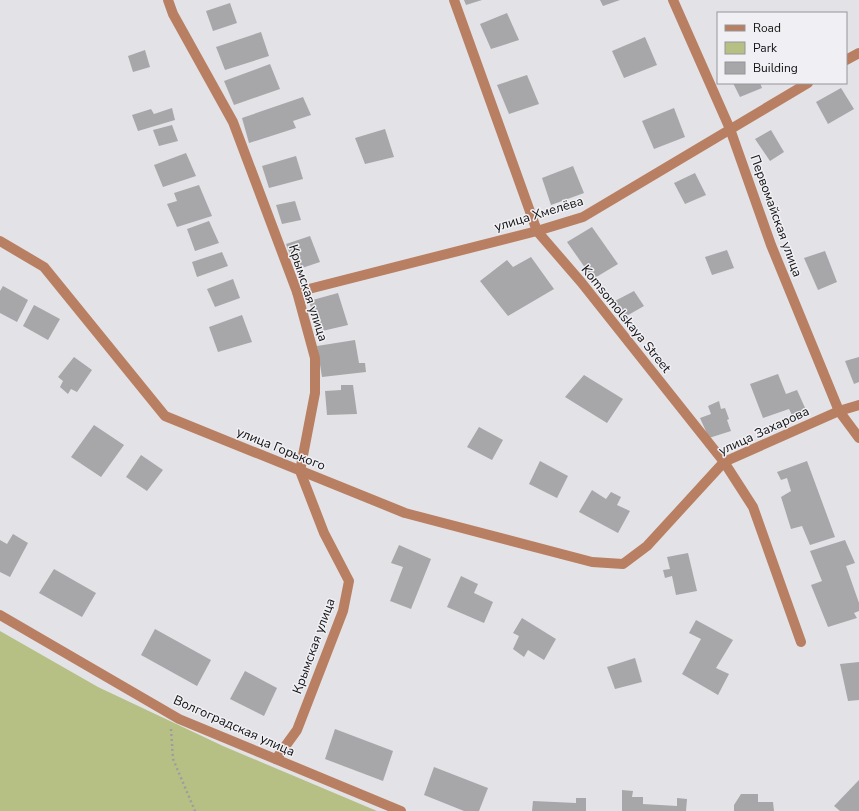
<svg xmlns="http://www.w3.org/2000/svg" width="859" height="811" viewBox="0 0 859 811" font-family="'Nunito Sans',sans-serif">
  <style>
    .green { fill: #b6c084 }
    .building { fill: #a7a7aa }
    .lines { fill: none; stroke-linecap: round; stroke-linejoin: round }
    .path { stroke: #9d9da0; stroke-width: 2.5; stroke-dasharray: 2 3; stroke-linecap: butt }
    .minor { stroke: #b97f62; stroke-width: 10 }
    .labels { text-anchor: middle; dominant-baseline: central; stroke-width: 3; stroke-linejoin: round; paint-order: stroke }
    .street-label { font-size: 13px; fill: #0f0f10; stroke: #f0f0f4 }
  </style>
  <rect width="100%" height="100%" fill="#e3e3e7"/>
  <path class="green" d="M 0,631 L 98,687 L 223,746 L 377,811 L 0,811 Z"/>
  <g class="building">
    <path d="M 464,0 L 482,0 L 466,5 Z"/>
    <path d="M 600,0 L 620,0 L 603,6 Z"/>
    <path d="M 230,3 L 237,23 L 213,31 L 206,11 Z"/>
    <path d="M 507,13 L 519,40 L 491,49 L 480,24 Z"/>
    <path d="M 261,32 L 269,56 L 225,70 L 216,47 Z"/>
    <path d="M 645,37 L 657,65 L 624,78 L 612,51 Z"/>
    <path d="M 145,50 L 150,67 L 133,72 L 128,56 Z"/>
    <path d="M 270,64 L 280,89 L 234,105 L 224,81 Z"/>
    <path d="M 527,75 L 539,104 L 509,114 L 497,85 Z"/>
    <path d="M 733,83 L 760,83 L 762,88 L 740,97 Z"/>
    <path d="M 841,88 L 854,109 L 828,124 L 816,102 Z"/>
    <path d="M 303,97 L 311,115 L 293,121 L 296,128 L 249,143 L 242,118 Z"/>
    <path d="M 172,108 L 175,120 L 138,131 L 132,115 L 151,109 L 154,114 Z"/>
    <path d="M 674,108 L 685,137 L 654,149 L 642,121 Z"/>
    <path d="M 172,125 L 178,141 L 159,146 L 153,130 Z"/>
    <path d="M 385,129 L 394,157 L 365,164 L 355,138 Z"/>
    <path d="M 771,130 L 784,152 L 770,161 L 755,139 Z"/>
    <path d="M 186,153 L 196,176 L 163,187 L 154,165 Z"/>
    <path d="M 296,156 L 303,179 L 269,188 L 262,166 Z"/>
    <path d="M 573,166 L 584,193 L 551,205 L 542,178 Z"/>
    <path d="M 695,173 L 706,195 L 685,204 L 674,183 Z"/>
    <path d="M 199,185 L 212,216 L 177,227 L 167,204 L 177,201 L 174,193 Z"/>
    <path d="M 295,201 L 301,220 L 282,224 L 276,205 Z"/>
    <path d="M 209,221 L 219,243 L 195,251 L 187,229 Z"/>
    <path d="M 592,227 L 618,264 L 593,279 L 567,242 Z"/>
    <path d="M 310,236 L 320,262 L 296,270 L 286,244 Z"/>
    <path d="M 727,250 L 734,268 L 712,275 L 705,257 Z"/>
    <path d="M 825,251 L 837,282 L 818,290 L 804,258 Z"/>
    <path d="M 222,252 L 228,266 L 197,277 L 192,262 Z"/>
    <path d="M 531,257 L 554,289 L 508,316 L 480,281 L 507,260 L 513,267 Z"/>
    <path d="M 233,279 L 240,298 L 215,307 L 207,289 Z"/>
    <path d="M 3,286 L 28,300 L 17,322 L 0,313 L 0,291 Z"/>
    <path d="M 634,291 L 644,306 L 623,318 L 613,302 Z"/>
    <path d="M 338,293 L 348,325 L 318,332 L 309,301 Z"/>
    <path d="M 34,305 L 60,319 L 48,340 L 23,326 Z"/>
    <path d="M 242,315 L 252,342 L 218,352 L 209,327 Z"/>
    <path d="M 355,340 L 359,363 L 365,363 L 366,372 L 322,377 L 317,346 Z"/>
    <path d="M 74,357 L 92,370 L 77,392 L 71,389 L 68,394 L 60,387 L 63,381 L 58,377 Z"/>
    <path d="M 859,357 L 859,382 L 854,384 L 845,361 Z"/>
    <path d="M 778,374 L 786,394 L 797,390 L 806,410 L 792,415 L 789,409 L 763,418 L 750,384 Z"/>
    <path d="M 584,375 L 623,399 L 607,423 L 565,397 Z"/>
    <path d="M 341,385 L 353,385 L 357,414 L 327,415 L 325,391 L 341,390 Z"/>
    <path d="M 719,401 L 721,409 L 725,408 L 729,419 L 727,420 L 731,431 L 709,438 L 700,418 L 711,414 L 708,406 Z"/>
    <path d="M 94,425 L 124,445 L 101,477 L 71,457 Z"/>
    <path d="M 479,427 L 503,440 L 492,460 L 467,447 Z"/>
    <path d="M 141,455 L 163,470 L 147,491 L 126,477 Z"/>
    <path d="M 540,461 L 568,476 L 557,498 L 529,484 Z"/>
    <path d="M 807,461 L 835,537 L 810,545 L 802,526 L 791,529 L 781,497 L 791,491 L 787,478 L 781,480 L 777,472 Z"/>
    <path d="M 592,490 L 606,499 L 611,492 L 621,497 L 617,505 L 630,511 L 618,533 L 579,512 Z"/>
    <path d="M 13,534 L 28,543 L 10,577 L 0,572 L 0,540 L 7,544 Z"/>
    <path d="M 845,540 L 855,563 L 846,566 L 859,603 L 859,611 L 854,613 L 857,618 L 828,627 L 811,585 L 822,581 L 810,551 Z"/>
    <path d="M 399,545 L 431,559 L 411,609 L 390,601 L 403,567 L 391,563 Z"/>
    <path d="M 688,553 L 697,591 L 676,595 L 672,576 L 665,578 L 663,570 L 670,569 L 667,557 Z"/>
    <path d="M 54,569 L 96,593 L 82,617 L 39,593 Z"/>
    <path d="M 461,576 L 478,584 L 474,593 L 493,602 L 484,623 L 447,607 Z"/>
    <path d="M 522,618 L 556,639 L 544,660 L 528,650 L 524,657 L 513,649 L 519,636 L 513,633 Z"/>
    <path d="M 696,620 L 733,640 L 716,668 L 729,674 L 718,695 L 682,674 L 701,639 L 689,633 Z"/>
    <path d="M 155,629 L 211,660 L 197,686 L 141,655 Z"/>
    <path d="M 635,658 L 642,682 L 615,689 L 607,667 Z"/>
    <path d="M 859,662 L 859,700 L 848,701 L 840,664 Z"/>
    <path d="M 245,671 L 277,688 L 264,716 L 230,699 Z"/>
    <path d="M 335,729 L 393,751 L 383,781 L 325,759 Z"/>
    <path d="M 434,767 L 488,788 L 479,811 L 464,811 L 424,795 Z"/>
    <path d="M 859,780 L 859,811 L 840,811 L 834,806 Z"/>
    <path d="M 622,790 L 633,791 L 632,797 L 643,797 L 643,804 L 677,806 L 677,798 L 687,799 L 686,811 L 622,811 Z"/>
    <path d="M 741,794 L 758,794 L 758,802 L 773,802 L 774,811 L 734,811 L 734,805 Z"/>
    <path d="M 576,798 L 586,798 L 586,811 L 532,811 L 533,801 L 576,803 Z"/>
  </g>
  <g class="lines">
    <path class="path" d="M 171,729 L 173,759 L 195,811"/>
    <g class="minor">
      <path d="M 168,0 L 173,14 L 233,122 L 297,292 L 315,358 L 315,393 L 300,471 L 324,533 L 349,581 L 343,611 L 297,730 L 276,759"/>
      <path d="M 454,0 L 537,231 L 581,282 L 724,462 L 753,507 L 801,642"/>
      <path d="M 673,0 L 730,129 L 771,245 L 839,411 L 859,438"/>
      <path d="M 846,60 L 859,53"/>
      <path d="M 0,241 L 44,267 L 165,416 L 405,513 L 592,562 L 623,564 L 647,546 L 724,462 L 839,411 L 859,405"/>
      <path d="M 297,292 L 537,231 L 583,217 L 808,83"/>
      <path d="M 0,615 L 179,719 L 401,811"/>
    </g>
  </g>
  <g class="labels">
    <g class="street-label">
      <text transform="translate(539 214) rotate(-17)">улица Хмелёва</text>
      <text transform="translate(776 216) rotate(70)">Первомайская улица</text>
      <text transform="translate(308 293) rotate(72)">Крымская улица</text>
      <text transform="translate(626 319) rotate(51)">Komsomolskaya Street</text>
      <text transform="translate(764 431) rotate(-25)">улица Захарова</text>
      <text transform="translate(281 449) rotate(22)">улица Горького</text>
      <text transform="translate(314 646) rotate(-70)">Крымская улица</text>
      <text transform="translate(234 726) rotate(24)">Волгоградская улица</text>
    </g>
  </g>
  <rect x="717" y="12" width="130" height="72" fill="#f0f0f4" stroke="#969699"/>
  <rect x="725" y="25" width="20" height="6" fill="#b97f62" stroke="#969699"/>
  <text x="753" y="32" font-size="12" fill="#0f0f10">Road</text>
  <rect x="725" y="42" width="20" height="12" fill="#b6c084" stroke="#969699"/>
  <text x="753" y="52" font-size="12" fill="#0f0f10">Park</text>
  <rect x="725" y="62" width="20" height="12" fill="#a7a7aa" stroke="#969699"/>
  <text x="753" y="72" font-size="12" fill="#0f0f10">Building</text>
</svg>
